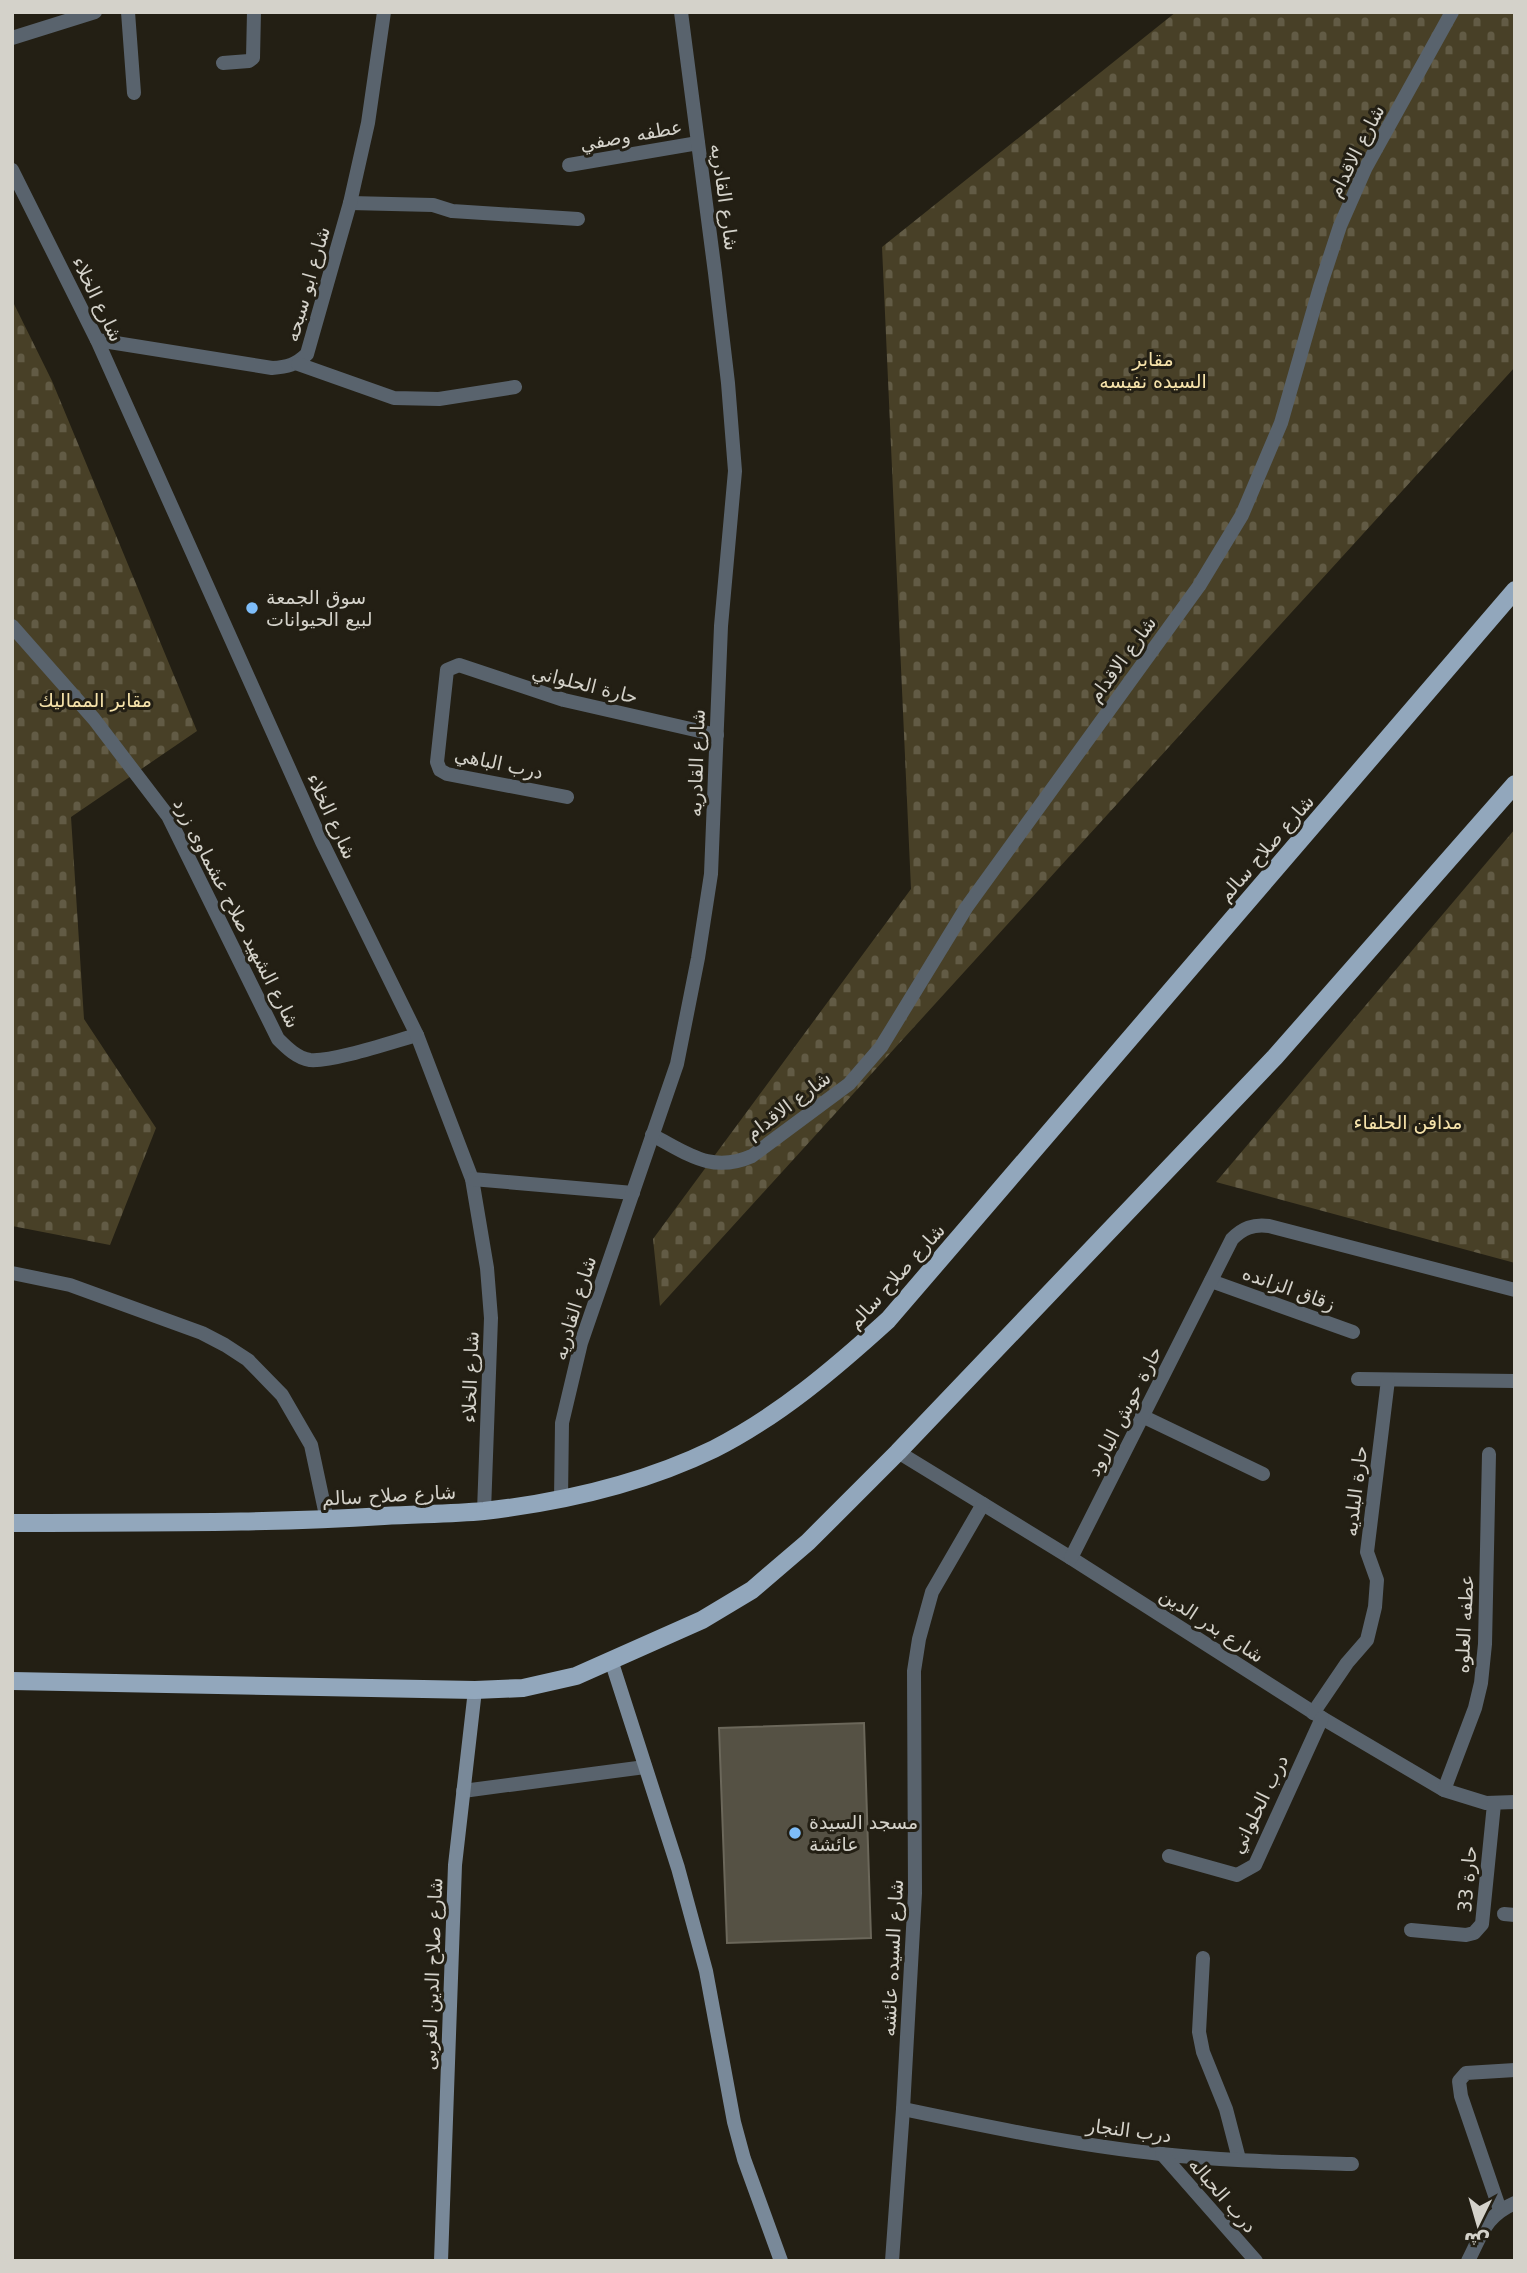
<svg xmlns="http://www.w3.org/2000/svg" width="1527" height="2273" viewBox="0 0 1527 2273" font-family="'DejaVu Sans','Noto Naskh Arabic',sans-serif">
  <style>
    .cemetery { fill: url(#cemetery-stones) }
    .building { fill: #555144; stroke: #6b675a; stroke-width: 2 }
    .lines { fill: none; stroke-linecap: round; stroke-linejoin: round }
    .service { stroke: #59636d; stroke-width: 14 }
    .minor { stroke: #59636d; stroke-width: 14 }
    .tertiary { stroke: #59636d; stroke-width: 14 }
    .secondary { stroke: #798999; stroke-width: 14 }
    .primary { stroke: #92a7bc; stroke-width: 18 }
    .poi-dot { fill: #7ebdf9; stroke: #231f14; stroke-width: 2.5 }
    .labels { text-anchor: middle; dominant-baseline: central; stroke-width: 6; stroke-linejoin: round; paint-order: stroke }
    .street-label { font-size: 19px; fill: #d4d2ca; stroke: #231f14 }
    .park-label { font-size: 19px; fill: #f6e3ab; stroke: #231f14 }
    .poi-label { font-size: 19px; fill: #d4d2ca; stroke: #231f14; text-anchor: start }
  </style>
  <defs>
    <pattern id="cemetery-stones" width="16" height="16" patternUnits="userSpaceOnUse" patternTransform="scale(1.75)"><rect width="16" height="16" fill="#484027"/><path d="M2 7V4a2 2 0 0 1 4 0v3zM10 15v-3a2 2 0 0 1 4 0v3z" fill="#625b45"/></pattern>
  </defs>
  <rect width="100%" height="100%" fill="#231f14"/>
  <g class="cemetery">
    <path d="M 1176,12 L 1515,12 L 1515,367 L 660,1306 L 653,1239 L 911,889 L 882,247 Z"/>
    <path d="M 12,300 L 52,381 L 197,731 L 71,817 L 84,1019 L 156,1128 L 110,1245 L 12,1226 Z"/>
    <path d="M 1515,829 L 1515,1263 L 1216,1182 Z"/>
  </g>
  <path class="building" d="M 864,1723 L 871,1938 L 727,1943 L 719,1728 Z"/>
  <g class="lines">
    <g class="service">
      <path d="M 12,626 L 94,719 L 168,816 L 278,1039 C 287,1048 297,1058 310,1060 C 333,1062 392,1042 417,1035"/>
      <path d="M 12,1273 L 70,1285 L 202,1333 L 225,1345 L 248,1360 L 282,1395 L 311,1445 L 327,1520"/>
      <path d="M 463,1791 L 645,1767"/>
    </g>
    <g class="minor">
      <path d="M 128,12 L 134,93"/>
      <path d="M 12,38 L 95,12"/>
      <path d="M 223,63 L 249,61 L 253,58 L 254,12"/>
      <path d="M 569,165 L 698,143"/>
      <path d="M 350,203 L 433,205 L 452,211 L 578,219"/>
      <path d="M 97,340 L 272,368 C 287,367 296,365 307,354 L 350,203 L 368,123 L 384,12"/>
      <path d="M 298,364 L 394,398 L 439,399 L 515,387"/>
      <path d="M 567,797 L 447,774 L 440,770 L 437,762 L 447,670 L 459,665 L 564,700 L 717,735"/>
      <path d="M 652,1135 C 687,1153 711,1174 752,1156 L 849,1084 L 881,1047 L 966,908 L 1199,586 L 1242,515 L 1281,423 L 1320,287 L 1340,226 L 1366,167 L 1452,12"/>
      <path d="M 1211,1281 L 1353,1332"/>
      <path d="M 1358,1379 L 1515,1381"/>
      <path d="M 1142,1416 L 1263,1474"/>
      <path d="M 898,1452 L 1071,1558 L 1322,1718 L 1444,1790 L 1486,1803 L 1515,1802"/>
      <path d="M 1071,1558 L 1232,1239 C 1243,1228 1253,1224 1269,1226 L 1515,1290"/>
      <path d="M 1313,1713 L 1347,1663 L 1367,1640 L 1375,1607 L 1377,1580 L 1367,1552 L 1388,1380"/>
      <path d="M 1444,1790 L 1475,1708 L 1481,1683 L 1485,1644 L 1489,1454"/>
      <path d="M 1169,1856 L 1237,1875 L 1255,1865 L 1322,1718"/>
      <path d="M 1504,1914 L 1515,1915"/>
      <path d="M 1411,1930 L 1466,1935 L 1474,1933 L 1482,1924 L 1494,1804"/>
      <path d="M 1203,1958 L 1199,2032 L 1203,2052 L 1226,2109 L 1239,2159"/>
      <path d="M 903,2109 C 989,2127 1074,2145 1161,2154 C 1224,2161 1289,2162 1352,2164"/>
      <path d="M 1162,2154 L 1256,2261"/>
      <path d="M 1500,2210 L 1461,2096 L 1459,2081 L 1466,2073 L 1515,2070"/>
      <path d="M 892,2261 L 903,2109 L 915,1893 L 914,1671 L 919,1639 L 932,1592 L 983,1504"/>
      <path d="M 1468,2261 C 1482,2234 1485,2216 1515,2203"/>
    </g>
    <g class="tertiary">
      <path d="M 12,170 L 97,340 L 322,842 L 417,1035 L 472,1179 L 487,1268 L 491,1318 L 484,1511"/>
      <path d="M 472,1179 L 633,1193"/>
      <path d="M 561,1499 L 562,1423 L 581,1343 L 677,1064 L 698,958 L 711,874 L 721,626 L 735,471 L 728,383 L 715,273 L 681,12"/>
    </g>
    <g class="secondary">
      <path d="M 611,1660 L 678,1868 L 706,1971 L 734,2122 L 744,2159 L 781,2261"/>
      <path d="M 441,2261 L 455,1865 L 475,1690"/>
    </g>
    <g class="primary">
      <path d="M 12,1523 C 136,1522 260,1524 384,1516 C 417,1514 451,1514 484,1511 C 563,1502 642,1484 714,1449 C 779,1416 834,1369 888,1320 L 1515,590"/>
      <path d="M 12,1681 L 475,1690 L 523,1688 L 576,1676 L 702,1620 L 752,1590 L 808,1542 L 898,1452 L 1275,1057 L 1515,784"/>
    </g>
  </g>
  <g class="poi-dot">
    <circle cx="252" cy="608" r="7"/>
    <circle cx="795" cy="1833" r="7"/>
  </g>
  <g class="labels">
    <g class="street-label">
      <text transform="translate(631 135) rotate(-10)">عطفه وصفي</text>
      <text transform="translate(1356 151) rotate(-63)">شارع الاقدام</text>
      <text transform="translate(725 197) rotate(82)">شارع القادريه</text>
      <text transform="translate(307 284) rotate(-74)">شارع ابو سبحه</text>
      <text transform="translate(98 299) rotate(64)">شارع الخلاء</text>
      <text transform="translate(1122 659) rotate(-54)">شارع الاقدام</text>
      <text transform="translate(585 684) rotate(14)">حارة الحلواني</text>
      <text transform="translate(499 763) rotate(12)">درب الباهي</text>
      <text transform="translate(696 763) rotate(-88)">شارع القادريه</text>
      <text transform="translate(332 816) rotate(65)">شارع الخلاء</text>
      <text transform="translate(1266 848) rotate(-49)">شارع صلاح سالم</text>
      <text transform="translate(237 913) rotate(63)">شارع الشهيد صلاح عشماوى زرد</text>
      <text transform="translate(788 1105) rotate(-37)">شارع الاقدام</text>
      <text transform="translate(896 1276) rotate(-48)">شارع صلاح سالم</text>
      <text transform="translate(1289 1288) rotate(20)">زقاق الزانده</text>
      <text transform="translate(574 1308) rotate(-73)">شارع القادريه</text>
      <text transform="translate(470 1377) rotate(-88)">شارع الخلاء</text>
      <text transform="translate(1124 1411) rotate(-63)">حارة حوش البارود</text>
      <text transform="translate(1355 1491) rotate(-83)">حارة البلديه</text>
      <text transform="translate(389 1495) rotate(-3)">شارع صلاح سالم</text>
      <text transform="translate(1464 1624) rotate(-87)">عطفه العلوه</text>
      <text transform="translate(1212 1625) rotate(33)">شارع بدر الدين</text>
      <text transform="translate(1259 1804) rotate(-64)">درب الحلواني</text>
      <text transform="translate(1467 1879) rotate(-85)">حارة 33</text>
      <text transform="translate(892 1958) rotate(-87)">شارع السيده عائشه</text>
      <text transform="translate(432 1974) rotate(-88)">شارع صلاح الدين الغربى</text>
      <text transform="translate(1129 2130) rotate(7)">درب النجار</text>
      <text transform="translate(1223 2195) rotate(49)">درب الحباله</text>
    </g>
    <g class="park-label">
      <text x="1153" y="359">مقابر<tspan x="1153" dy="22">السيده نفيسه</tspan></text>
      <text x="95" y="700">مقابر المماليك</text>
      <text x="1408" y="1122">مدافن الحلفاء</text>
    </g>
    <g class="poi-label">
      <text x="266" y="597">سوق الجمعة<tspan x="266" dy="22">لبيع الحيوانات</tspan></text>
      <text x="809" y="1822">مسجد السيدة<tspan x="809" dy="22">عائشة</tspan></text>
    </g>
  </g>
  <rect width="1527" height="2273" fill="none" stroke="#d4d2ca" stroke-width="28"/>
  <g transform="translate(1478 2224) rotate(185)" stroke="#231f14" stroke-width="5" paint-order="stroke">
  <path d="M0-5L12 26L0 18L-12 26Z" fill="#d4d2ca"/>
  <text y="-10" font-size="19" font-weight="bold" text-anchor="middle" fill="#d4d2ca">ش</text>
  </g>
</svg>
